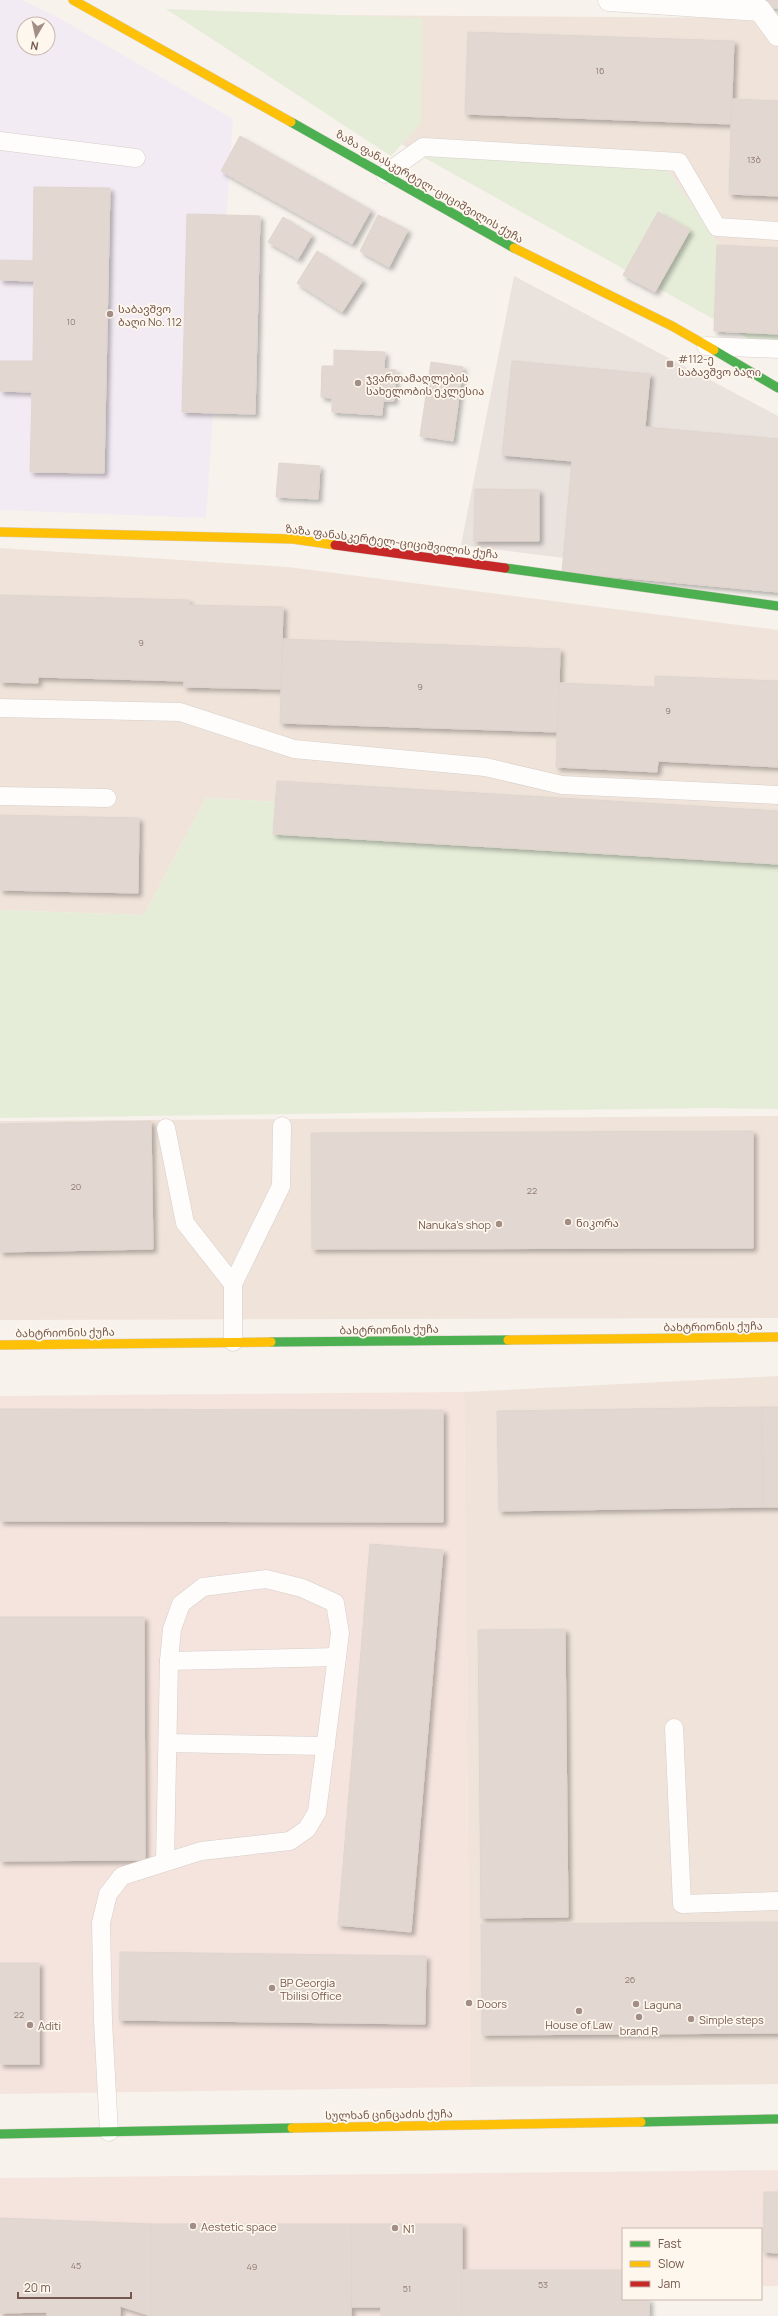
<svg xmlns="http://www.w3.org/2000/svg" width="778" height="2316" viewBox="0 0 778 2316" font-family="Manrope,'Noto Sans Georgian',sans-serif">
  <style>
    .residential { fill: #f0e4da }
    .commercial { fill: #f4e4dd }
    .industrial { fill: #eae2dd }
    .education { fill: #f3ebf3; fill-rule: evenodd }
    .green { fill: #e5edd8 }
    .building { fill: #e2d8d1; stroke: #e0d5cf; filter: url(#shadow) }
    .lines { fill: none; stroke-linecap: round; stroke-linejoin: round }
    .lane-casing { stroke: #d6cec9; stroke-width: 19 }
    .street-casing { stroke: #d6cec9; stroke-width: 23 }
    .fast-casing { stroke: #d7cec8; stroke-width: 10 }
    .slow-casing { stroke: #d7cec8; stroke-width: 10 }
    .jam-casing { stroke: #d7cec8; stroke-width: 10 }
    .lane { stroke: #fefdfc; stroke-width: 18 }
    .street { stroke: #fefdfc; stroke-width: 22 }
    .fast { stroke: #4caf50; stroke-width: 9 }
    .slow { stroke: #ffc107; stroke-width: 9 }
    .jam { stroke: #c62828; stroke-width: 9 }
    .poi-dot { fill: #a28e85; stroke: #fef7ee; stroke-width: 1.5 }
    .labels { text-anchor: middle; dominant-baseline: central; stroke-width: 3.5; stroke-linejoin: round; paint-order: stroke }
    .number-label { font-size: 9px; fill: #927b71 }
    .street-label { font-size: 11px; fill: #75584d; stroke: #fef7ee }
    .poi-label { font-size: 11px; fill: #75584d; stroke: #fef7ee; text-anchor: start }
  </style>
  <defs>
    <filter id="shadow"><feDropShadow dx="3.5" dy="3.5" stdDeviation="2" flood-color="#0004"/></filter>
  </defs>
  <rect width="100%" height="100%" fill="#f7f2ec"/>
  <g class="residential">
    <path d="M 186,14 L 778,18 L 778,300 L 755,298 L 661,160 L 423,157 Z"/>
    <path d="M 0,548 L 288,567 L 778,630 L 778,830 L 206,798 L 144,915 L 0,910 Z"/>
    <path d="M 778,1116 L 778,1318 L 0,1320 L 0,1121 Z"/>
    <path d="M 778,1376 L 778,2084 L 470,2087 L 464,1392 Z"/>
  </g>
  <g class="commercial">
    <path d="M 464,1392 L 470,2087 L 0,2094 L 0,1396 Z"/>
    <path d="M 778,2170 L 778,2286 L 761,2286 L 761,2229 L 623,2229 L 623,2299 L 649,2316 L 0,2316 L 0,2178 Z"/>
  </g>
  <path class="industrial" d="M 514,276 L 778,416 L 778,585 L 461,545 Z"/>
  <path class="education" d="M 0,0 L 22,0 L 59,18 L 233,119 L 206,518 L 0,510 ZM 24,24 L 48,24 L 48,48 L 24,48 Z"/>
  <g class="green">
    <path d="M 166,9 L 422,18 L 421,123 L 391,156 Z"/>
    <path d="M 423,157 L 661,160 L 755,298 L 778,300 L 778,355 Z"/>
    <path d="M 206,798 L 778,830 L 778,1109 L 707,1108 L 0,1118 L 0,910 L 144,915 Z"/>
  </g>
  <g class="building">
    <path d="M 711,0 L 778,0 L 778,8 L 711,5 Z"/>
    <path d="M 468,32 L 734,41 L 731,124 L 465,114 Z"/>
    <path d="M 732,99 L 778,101 L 778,196 L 729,194 Z"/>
    <path d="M 240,136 L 371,210 L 352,244 L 221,171 Z"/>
    <path d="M 34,187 L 110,188 L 104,473 L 30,472 L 32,392 L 0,391 L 0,361 L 33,361 L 34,281 L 0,280 L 0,260 L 33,261 Z"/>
    <path d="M 658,212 L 690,230 L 655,292 L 623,275 Z"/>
    <path d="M 187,214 L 260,216 L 255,414 L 182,412 Z"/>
    <path d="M 378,215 L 408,230 L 389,267 L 360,251 Z"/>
    <path d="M 283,217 L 312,235 L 298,259 L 268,242 Z"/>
    <path d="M 717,245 L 778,248 L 778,334 L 714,331 Z"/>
    <path d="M 317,251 L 363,280 L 342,312 L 297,283 Z"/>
    <path d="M 334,350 L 385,352 L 384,369 L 396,370 L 394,401 L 383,401 L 382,415 L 332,412 L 332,398 L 321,397 L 322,366 L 334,366 Z"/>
    <path d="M 512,361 L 650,374 L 645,427 L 778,439 L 778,592 L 562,572 L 572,461 L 502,455 Z"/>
    <path d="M 431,362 L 463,367 L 453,441 L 420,436 Z"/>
    <path d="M 279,463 L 320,466 L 318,499 L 276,497 Z"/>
    <path d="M 475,489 L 539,490 L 539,541 L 474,541 Z"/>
    <path d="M 0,595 L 189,600 L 189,605 L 283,607 L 281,689 L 184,687 L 184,681 L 38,677 L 38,683 L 0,682 Z"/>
    <path d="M 283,639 L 560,649 L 558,732 L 280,723 Z"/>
    <path d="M 655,676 L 778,681 L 778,767 L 658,761 L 657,772 L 556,767 L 559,683 L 655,687 Z"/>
    <path d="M 277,781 L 778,811 L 778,864 L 273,834 Z"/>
    <path d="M 0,815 L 139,818 L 138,893 L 0,890 Z"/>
    <path d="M 151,1121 L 153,1249 L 0,1252 L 0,1124 Z"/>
    <path d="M 753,1131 L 753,1248 L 312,1249 L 311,1133 Z"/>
    <path d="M 762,1407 L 778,1407 L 778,1507 L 763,1507 Z"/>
    <path d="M 762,1407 L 763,1507 L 499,1511 L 497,1411 Z"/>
    <path d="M 0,1409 L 443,1410 L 443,1522 L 0,1521 Z"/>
    <path d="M 370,1544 L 443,1550 L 411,1932 L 338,1925 Z"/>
    <path d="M 0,1617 L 144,1617 L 145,1860 L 0,1861 Z"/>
    <path d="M 565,1629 L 568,1917 L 481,1918 L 478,1630 Z"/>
    <path d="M 778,1922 L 778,2033 L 482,2035 L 481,1924 Z"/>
    <path d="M 120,1952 L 426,1956 L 425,2024 L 119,2020 Z"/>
    <rect x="0" y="1963" width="39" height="101"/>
    <path d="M 764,2192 L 778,2192 L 778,2253 L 763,2252 Z"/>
    <path d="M 0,2218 L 151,2224 L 151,2316 L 120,2306 L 120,2316 L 47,2316 L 47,2312 L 0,2313 Z"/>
    <path d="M 151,2224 L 352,2224 L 351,2316 L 151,2316 Z"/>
    <path d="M 352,2224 L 462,2224 L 462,2316 L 381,2316 L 381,2307 L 352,2307 Z"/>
    <path d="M 462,2270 L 623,2270 L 623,2299 L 649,2299 L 649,2316 L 462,2316 Z"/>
  </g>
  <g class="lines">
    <g class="lane-casing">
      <g id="lane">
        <path d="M 0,141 L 136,158"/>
        <path d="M 385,174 L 423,147 L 679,162 L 717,227 L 778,231"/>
        <path d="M 706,346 L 778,349"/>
        <path d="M 0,708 L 180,712 L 294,749 L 485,767 L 562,785 L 778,795"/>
        <path d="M 0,796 L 107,798"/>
        <path d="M 166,1128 L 185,1223 L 233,1284 L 233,1342"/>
        <path d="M 233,1284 L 281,1186 L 282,1126"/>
        <path d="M 169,1661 L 337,1657"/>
        <path d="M 674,1728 L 682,1904 L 778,1901"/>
        <path d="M 168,1743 L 326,1746"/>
        <path d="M 109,2132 L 103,2021 L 101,1923 L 108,1894 L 122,1876 L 201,1851 L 290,1841 L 307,1829 L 317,1812 L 337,1657 L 340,1633 L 335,1603 L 302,1588 L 266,1579 L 203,1587 L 181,1604 L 172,1629 L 169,1661 L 165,1862"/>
      </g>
    </g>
    <g class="street-casing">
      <path id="street" d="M 609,0 L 760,10 L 778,35"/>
    </g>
    <g class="fast-casing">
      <g id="fast">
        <path d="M 291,122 L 514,248"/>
        <path d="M 714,350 L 778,388"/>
        <path d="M 505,568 L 778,606"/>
        <path d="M 271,1342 L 508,1340"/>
        <path d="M 641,2122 L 778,2119"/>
        <path d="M 0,2134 L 292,2128"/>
      </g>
    </g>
    <g class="slow-casing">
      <g id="slow">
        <path d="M 73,0 L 291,122"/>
        <path d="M 514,248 L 672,326 L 714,350"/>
        <path d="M 0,532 L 293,539 L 335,545"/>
        <path d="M 508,1340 L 778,1337"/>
        <path d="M 0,1345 L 271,1342"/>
        <path d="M 292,2128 L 641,2122"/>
      </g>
    </g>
    <g class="jam-casing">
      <path id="jam" d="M 335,545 L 505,568"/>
    </g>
    <use href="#lane" class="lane"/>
    <use href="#street" class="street"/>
    <use href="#fast" class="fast"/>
    <use href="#slow" class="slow"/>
    <use href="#jam" class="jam"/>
  </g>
  <g class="poi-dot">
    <circle cx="110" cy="314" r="4"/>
    <rect x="666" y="360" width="8" height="8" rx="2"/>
    <circle cx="358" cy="383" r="4"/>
    <circle cx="568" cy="1222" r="4"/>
    <circle cx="499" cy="1224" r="4"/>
    <circle cx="272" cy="1988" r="4"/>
    <circle cx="469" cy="2003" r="4"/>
    <circle cx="636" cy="2004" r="4"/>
    <circle cx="579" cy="2011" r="4"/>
    <circle cx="639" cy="2017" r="4"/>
    <circle cx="691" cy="2019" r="4"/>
    <circle cx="30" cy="2025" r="4"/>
    <circle cx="193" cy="2226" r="4"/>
    <circle cx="395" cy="2228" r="4"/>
  </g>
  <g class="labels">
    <g class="number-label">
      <text x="600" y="70">16</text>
      <text x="754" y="159">13ბ</text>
      <text x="71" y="321">10</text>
      <text x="141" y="642">9</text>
      <text x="420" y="686">9</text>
      <text x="668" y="710">9</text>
      <text x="76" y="1186">20</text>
      <text x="532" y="1190">22</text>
      <text x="630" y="1979">26</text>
      <text x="19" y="2014">22</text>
      <text x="76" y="2265">45</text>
      <text x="252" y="2266">49</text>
      <text x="543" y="2284">53</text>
      <text x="407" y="2288">51</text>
    </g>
    <g class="street-label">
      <text transform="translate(430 186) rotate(30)">ზაზა ფანასკერტელ-ციციშვილის ქუჩა</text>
      <text transform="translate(392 541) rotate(7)">ზაზა ფანასკერტელ-ციციშვილის ქუჩა</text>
      <text transform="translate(713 1326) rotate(-1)">ბახტრიონის ქუჩა</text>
      <text transform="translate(389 1329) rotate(-1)">ბახტრიონის ქუჩა</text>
      <text transform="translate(65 1332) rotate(-1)">ბახტრიონის ქუჩა</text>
      <text transform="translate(389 2114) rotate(-1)">სულხან ცინცაძის ქუჩა</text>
    </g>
    <g class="poi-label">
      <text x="118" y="308">საბავშვო<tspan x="118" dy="13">ბაღი No. 112</tspan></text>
      <text x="678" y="358">#112-ე<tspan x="678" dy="13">საბავშვო ბაღი</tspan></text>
      <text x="366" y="377">ჯვართამაღლების<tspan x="366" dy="13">სახელობის ეკლესია</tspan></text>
      <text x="576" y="1222">ნიკორა</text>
      <text x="491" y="1224" text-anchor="end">Nanuka's shop</text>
      <text x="280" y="1982">BP Georgia<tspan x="280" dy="13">Tbilisi Office</tspan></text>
      <text x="477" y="2003">Doors</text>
      <text x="644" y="2004">Laguna</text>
      <text x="699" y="2019">Simple steps</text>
      <text x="579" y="2024" text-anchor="middle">House of Law</text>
      <text x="38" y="2025">Aditi</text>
      <text x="639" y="2030" text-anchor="middle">brand R</text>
      <text x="201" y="2226">Aestetic space</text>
      <text x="403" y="2228">N1</text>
    </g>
  </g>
  <rect x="622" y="2228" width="140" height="72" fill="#fef7ee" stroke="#c7b7ae"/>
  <rect x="630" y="2241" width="20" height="6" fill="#4caf50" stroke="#c7b7ae"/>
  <text x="658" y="2248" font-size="12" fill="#75584d">Fast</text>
  <rect x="630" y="2261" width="20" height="6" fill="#ffc107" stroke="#c7b7ae"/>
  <text x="658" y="2268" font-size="12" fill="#75584d">Slow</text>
  <rect x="630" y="2281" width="20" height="6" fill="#c62828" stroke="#c7b7ae"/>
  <text x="658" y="2288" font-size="12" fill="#75584d">Jam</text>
  <g transform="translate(36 36) rotate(189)"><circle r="19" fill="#fef7ee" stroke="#c7b7ae"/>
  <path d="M0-3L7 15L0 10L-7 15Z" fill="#a28e85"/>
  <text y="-6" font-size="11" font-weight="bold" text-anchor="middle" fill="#75584d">N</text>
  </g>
  <path d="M18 2292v6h113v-6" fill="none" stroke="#75584d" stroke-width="2"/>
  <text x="24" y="2292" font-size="12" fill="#75584d" stroke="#fef7ee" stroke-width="3" paint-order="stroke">20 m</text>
</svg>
